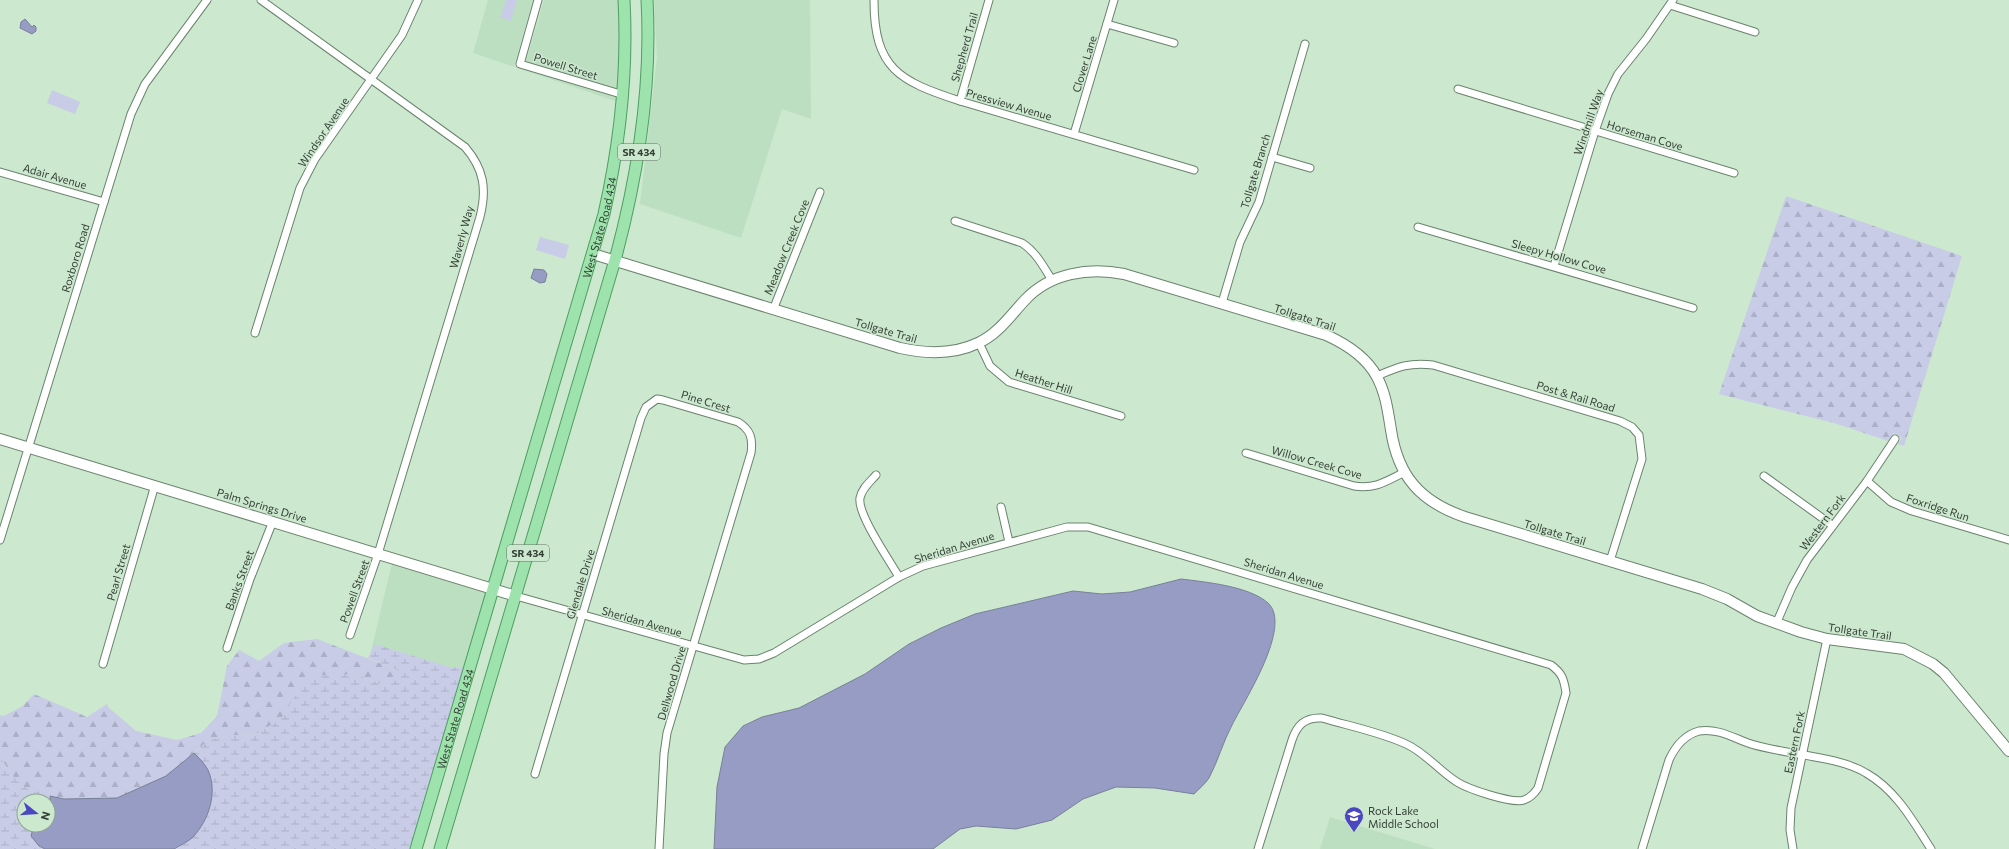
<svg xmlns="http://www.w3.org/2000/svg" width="2009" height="849" viewBox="0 0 2009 849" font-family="Commissioner,sans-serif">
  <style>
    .built { fill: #bddfc1 }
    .forest { fill: url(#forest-firs) }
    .wetland { fill: url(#wetland-marsh) }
    .park { fill: #c8cce6 }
    .water { fill: #969cc3; stroke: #798099 }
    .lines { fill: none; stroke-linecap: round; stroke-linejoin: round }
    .street-casing { stroke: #6a836d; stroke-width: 9 }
    .secondary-casing { stroke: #6a836d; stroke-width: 12 }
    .primary-casing { stroke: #4f9e60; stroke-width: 13 }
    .street { stroke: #fff; stroke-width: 7 }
    .secondary { stroke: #fff; stroke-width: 10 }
    .primary { stroke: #9ee3ad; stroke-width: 11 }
    .labels { text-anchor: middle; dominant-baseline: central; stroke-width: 3; stroke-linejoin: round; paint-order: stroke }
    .shield { fill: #cce8cf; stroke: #627264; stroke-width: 1 }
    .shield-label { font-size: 10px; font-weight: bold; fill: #354036 }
    .street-label { font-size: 11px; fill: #354036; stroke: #cce8cf }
    .poi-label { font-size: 11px; fill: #354036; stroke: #cce8cf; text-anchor: start }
  </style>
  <defs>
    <pattern id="forest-firs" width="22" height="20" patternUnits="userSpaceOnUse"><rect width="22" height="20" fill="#c8cce6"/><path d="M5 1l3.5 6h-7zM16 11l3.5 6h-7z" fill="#acb0c6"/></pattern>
    <pattern id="wetland-marsh" width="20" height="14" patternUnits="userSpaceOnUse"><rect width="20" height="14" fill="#c8cce6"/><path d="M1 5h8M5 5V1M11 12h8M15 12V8" fill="none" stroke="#acb0c6"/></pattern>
  </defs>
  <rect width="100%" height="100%" fill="#cce8cf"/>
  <g class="built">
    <path d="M 488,0 L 533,0 L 514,67 L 618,98 L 618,102 L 473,53 Z"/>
    <path d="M 544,0 L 619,0 L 619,89 L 526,61 Z"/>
    <path d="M 654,0 L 810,0 L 811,119 L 782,109 L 741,238 L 640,204 L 657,57 Z"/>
    <path d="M 392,563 L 487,593 L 465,668 L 449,667 L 371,651 Z"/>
    <path d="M 1330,817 L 1435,849 L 1320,849 Z"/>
  </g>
  <g class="forest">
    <path d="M 1786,196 L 1962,256 L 1904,446 L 1898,444 L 1902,438 L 1894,433 L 1888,441 L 1834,423 L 1719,394 Z"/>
    <path d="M 317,639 L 406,673 L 388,686 L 354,674 L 298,691 L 281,719 L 256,734 L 227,736 L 209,740 L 166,776 L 117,798 L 64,799 L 32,793 L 16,781 L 0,757 L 0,715 L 4,716 L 23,706 L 34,694 L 87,717 L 107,704 L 108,707 L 136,731 L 177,740 L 201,733 L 217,716 L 227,666 L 239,650 L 259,661 L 284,643 Z"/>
  </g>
  <g class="wetland">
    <path d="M 375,644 L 449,667 L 465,668 L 411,849 L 174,849 L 192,837 L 207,769 L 194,753 L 209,740 L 227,736 L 256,734 L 281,719 L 298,691 L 320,675 L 354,674 L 388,686 L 405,673 L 368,658 Z"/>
    <path d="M 0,757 C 16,781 21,791 50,796 L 51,805 L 48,808 L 48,801 L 24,801 L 24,825 L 34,825 L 31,836 L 39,846 L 45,849 L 0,849 Z"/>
  </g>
  <g class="park">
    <path d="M 506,0 L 517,0 L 511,21 L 500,17 Z"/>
    <path d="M 52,90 L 80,102 L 75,114 L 47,103 Z"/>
    <path d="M 540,237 L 569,245 L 565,259 L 536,250 Z"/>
  </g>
  <g class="water">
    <path d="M 25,19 L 32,27 L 34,25 L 36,27 L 36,31 L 32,34 L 20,28 L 21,22 Z"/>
    <path d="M 534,269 L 544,270 L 547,274 L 545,282 L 540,283 L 531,278 Z"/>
    <path d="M 1181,579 C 1205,582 1249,586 1268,603 C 1293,626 1244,701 1232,725 C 1223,742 1218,761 1209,778 C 1205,784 1199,789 1194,794 L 1155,788 L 1116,787 L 1083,799 L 1052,820 L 1016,829 L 976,826 L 960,829 L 933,849 L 714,849 L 717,787 L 725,747 L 743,726 L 762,717 L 799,708 L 865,674 L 909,644 L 941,628 L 975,614 L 1073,591 L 1102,594 L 1130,592 Z"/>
    <path d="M 194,753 C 199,758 205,764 208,770 C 218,792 209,820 193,837 C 188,842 180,845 174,849 L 45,849 L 39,846 L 31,836 L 34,825 L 48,825 L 48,808 L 51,805 L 50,796 L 64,799 L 117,798 L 166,776 Z"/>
  </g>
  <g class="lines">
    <g class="street-casing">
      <g id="street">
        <path d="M 261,0 L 465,147 C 484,169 487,189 480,217 L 378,554 L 350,635"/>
        <path d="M 538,0 L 520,64 L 624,95"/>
        <path d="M 874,0 C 874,69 899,81 960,101 L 1194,170"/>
        <path d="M 1670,5 L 1755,32"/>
        <path d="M 1107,24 L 1174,43"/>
        <path d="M 1458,89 L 1734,173"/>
        <path d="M 960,101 L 989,0"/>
        <path d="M 1074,134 L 1114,0"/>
        <path d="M 1272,157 L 1310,168"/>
        <path d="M 0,172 L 104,202"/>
        <path d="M 955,221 L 1022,243 C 1036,252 1043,266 1052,280"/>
        <path d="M 1418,227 L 1693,308"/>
        <path d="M 1554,266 L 1595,131 L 1608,94 L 1618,74 L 1646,39 L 1673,0"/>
        <path d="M 1222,303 L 1240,242 L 1259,202 L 1305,44"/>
        <path d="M 773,310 L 820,192"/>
        <path d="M 255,333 L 300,188 L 315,159 L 402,35 L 418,0"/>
        <path d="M 979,343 L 990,366 L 1009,382 L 1121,416"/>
        <path d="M 1377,376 C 1398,367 1409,362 1433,365 L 1620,421 L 1632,427 L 1639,435 L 1642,459 L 1610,561"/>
        <path d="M 1246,453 L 1354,486 C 1375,489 1385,482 1403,473"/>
        <path d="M 876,475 C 870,482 862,488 860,498 C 857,514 890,561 899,577"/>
        <path d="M 1764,476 L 1832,525"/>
        <path d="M 1867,481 L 1891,502 L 1912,511 L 2009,540"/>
        <path d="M 1001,507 L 1009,542"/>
        <path d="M 0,540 L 131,114 L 145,84 L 207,0"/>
        <path d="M 516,596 L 744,660 L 759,659 L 774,653 L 899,577 L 923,566 L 1067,527 L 1088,527 L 1551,665 C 1562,673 1564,679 1566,693 L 1538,788 C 1534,794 1530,798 1524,800 C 1512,804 1468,789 1457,782 C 1439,771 1426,753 1406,744 C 1380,732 1349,726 1322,718 C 1305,717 1297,725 1292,740 L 1258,849"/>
        <path d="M 1776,624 L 1792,587 L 1807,560 L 1867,481 L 1895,439"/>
        <path d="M 227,648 L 250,579 L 273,521"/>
        <path d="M 103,664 L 155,485"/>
        <path d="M 535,774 L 641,418 L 646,407 L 657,399 L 663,400 L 738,422 C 751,430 753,439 751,453 L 667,733 L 664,754 L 659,849"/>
        <path d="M 1642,849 L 1669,760 C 1675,747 1684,735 1699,731 C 1716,728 1732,737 1748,743 C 1783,755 1836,755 1866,773 C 1896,790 1913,821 1931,849"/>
        <path d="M 1793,849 L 1790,830 L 1791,808 L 1827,639"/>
      </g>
    </g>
    <g class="secondary-casing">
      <g id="secondary">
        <path d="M 593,254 L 900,348 C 927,354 953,355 978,343 C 998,334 1010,316 1025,300 C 1050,273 1089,267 1124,274 L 1326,335 C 1346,344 1367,358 1377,377 C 1386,394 1388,412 1391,430 C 1398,477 1421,502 1465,517 L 1702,589 L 1727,599 L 1757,616 L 1801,632 L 1827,639 L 1904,649 L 1933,664 L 1944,673 L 2009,751"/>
        <path d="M 0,439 L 516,596"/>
      </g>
    </g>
    <g class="primary-casing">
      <g id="primary">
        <path id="s1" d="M 416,849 L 604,214 C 620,143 628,73 624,0"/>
        <path d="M 440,849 L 615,260 C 638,175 652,88 647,0"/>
      </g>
    </g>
    <use href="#street" class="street"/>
    <use href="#secondary" class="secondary"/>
    <use href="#primary" class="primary"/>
  </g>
  <defs>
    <g id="school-pin" transform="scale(1)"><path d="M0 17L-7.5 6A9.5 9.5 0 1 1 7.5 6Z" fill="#4b48bf" stroke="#cce8cf"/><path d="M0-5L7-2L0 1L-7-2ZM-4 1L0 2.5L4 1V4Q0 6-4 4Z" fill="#fff"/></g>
  </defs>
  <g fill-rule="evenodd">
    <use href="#school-pin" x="1354" y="816"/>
  </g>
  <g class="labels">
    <g class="shield">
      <rect x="618" y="144" width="42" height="16" rx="3"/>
      <rect x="507" y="545" width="42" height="16" rx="3"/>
    </g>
    <g class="shield-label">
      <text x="639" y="152">SR 434</text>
      <text x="528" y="553">SR 434</text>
    </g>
    <g class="street-label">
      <text transform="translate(964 47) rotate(-74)">Shepherd Trail</text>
      <text transform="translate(1084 64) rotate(-73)">Clover Lane</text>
      <text transform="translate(566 66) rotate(17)">Powell Street</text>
      <text transform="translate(1009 104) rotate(16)">Pressview Avenue</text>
      <text transform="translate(1588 122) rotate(-71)">Windmill Way</text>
      <text transform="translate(323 132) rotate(-56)">Windsor Avenue</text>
      <text transform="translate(1645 135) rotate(17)">Horseman Cove</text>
      <text transform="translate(1255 171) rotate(-73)">Tollgate Branch</text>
      <text transform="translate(55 176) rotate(16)">Adair Avenue</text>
      <text stroke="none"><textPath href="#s1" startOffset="648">West State Road 434</textPath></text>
      <text transform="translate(461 237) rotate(-75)">Waverly Way</text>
      <text transform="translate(786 247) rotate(-68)">Meadow Creek Cove</text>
      <text transform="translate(1559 256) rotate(16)">Sleepy Hollow Cove</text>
      <text transform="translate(75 258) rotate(-73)">Roxboro Road</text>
      <text transform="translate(1305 317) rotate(18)">Tollgate Trail</text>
      <text transform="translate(886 330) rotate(16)">Tollgate Trail</text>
      <text transform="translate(1044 381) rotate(18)">Heather Hill</text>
      <text transform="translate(1576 396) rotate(17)">Post &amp; Rail Road</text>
      <text transform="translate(706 401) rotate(17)">Pine Crest</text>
      <text transform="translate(1317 462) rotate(16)">Willow Creek Cove</text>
      <text transform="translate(262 505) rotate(17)">Palm Springs Drive</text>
      <text transform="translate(1938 507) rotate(18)">Foxridge Run</text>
      <text transform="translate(1822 522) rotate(-53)">Western Fork</text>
      <text transform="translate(1555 532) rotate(17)">Tollgate Trail</text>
      <text transform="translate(954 547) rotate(-17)">Sheridan Avenue</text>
      <text transform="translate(118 572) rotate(-74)">Pearl Street</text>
      <text transform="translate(1284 573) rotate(17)">Sheridan Avenue</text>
      <text transform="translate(239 580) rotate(-70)">Banks Street</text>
      <text transform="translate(580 584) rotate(-73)">Glendale Drive</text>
      <text transform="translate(354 591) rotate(-70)">Powell Street</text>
      <text transform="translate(642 621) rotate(16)">Sheridan Avenue</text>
      <text transform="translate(1860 631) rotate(8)">Tollgate Trail</text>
      <text transform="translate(671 683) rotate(-74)">Dellwood Drive</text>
      <text stroke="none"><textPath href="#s1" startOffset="136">West State Road 434</textPath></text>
      <text transform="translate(1794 742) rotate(-78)">Eastern Fork</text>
    </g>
    <g class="poi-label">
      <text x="1368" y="810">Rock Lake<tspan x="1368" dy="13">Middle School</tspan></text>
    </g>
  </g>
  <g transform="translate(36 813) rotate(107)"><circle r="19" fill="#cce8cf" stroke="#90a592"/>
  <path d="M0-3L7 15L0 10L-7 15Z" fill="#4b48bf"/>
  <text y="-6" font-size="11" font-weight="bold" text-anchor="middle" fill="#354036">N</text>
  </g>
</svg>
